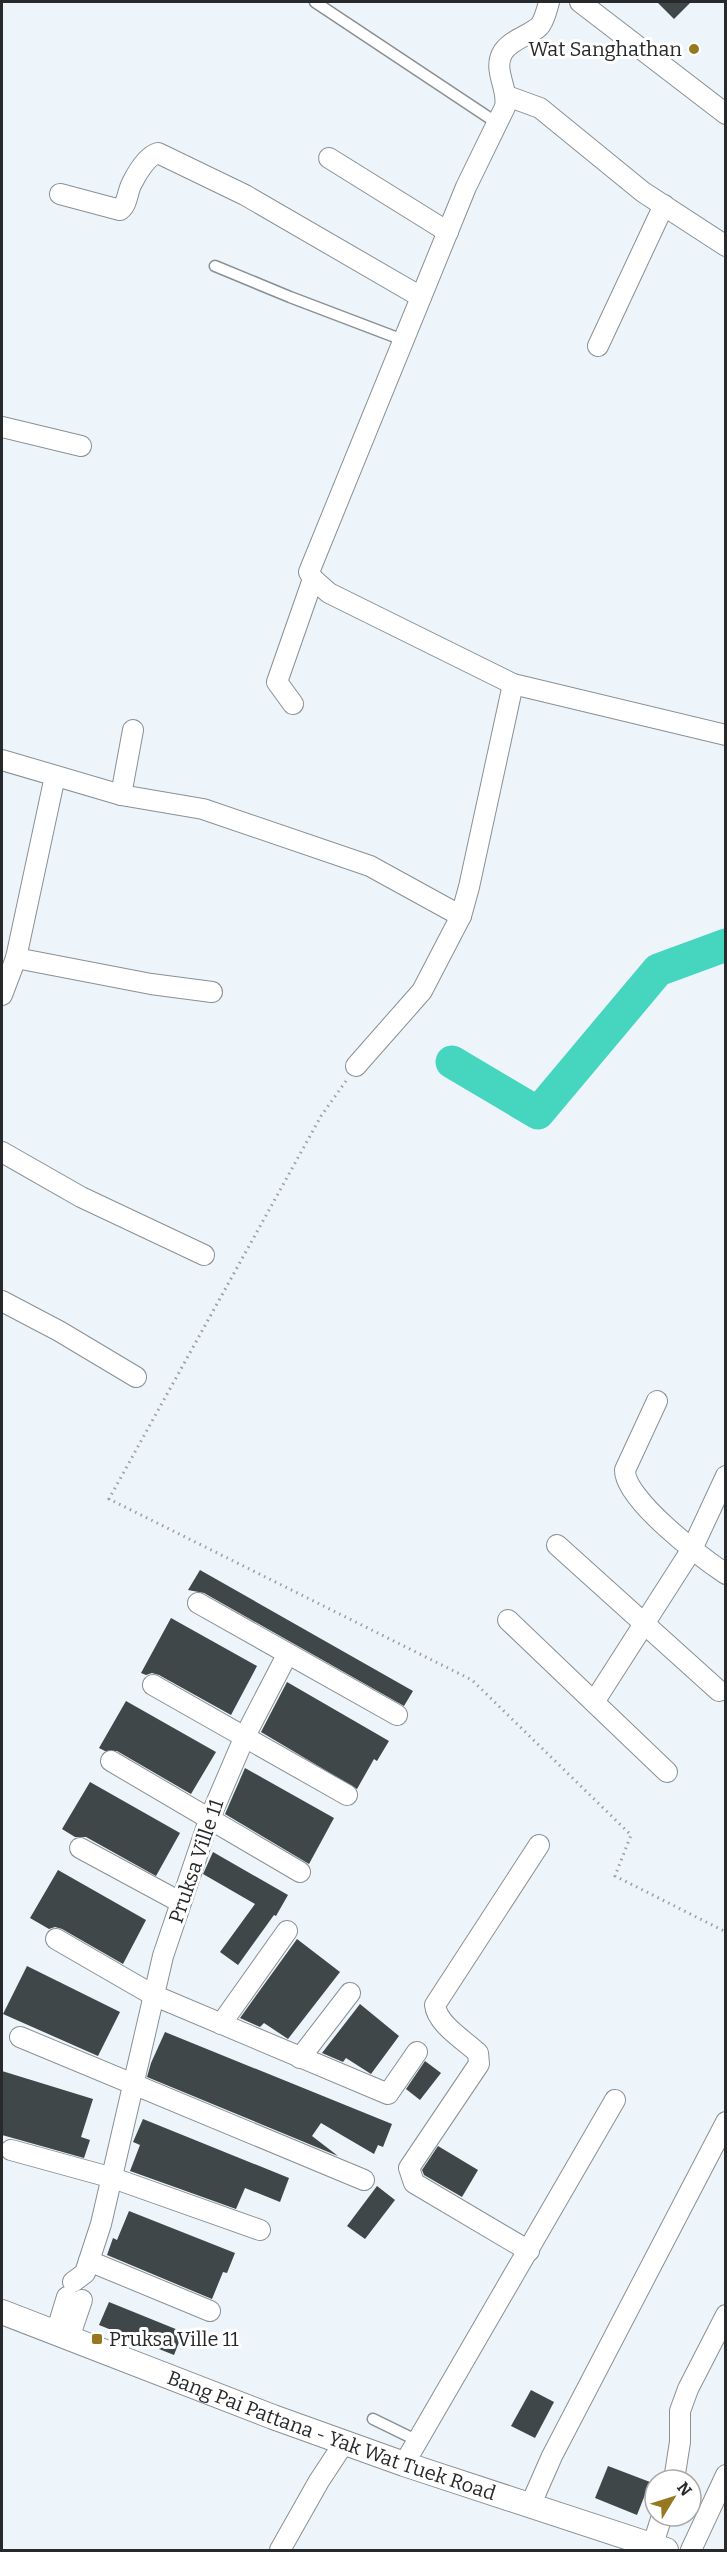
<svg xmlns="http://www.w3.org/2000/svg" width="727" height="2552" viewBox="0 0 727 2552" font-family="Bitter,serif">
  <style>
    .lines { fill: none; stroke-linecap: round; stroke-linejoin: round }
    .river { stroke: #46d5bf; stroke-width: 33 }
    .building { fill: #3f4749 }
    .service-casing { stroke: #899095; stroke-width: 13 }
    .minor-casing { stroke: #899095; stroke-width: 22 }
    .tertiary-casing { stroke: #899095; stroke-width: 26 }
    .path { stroke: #9ba0a5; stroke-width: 3; stroke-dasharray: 1.5 4.5; stroke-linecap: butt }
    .service { stroke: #fff; stroke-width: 10 }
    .minor { stroke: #fff; stroke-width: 20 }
    .tertiary { stroke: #fff; stroke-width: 24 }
    .poi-dot { fill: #977820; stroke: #fff; stroke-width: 2 }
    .labels { text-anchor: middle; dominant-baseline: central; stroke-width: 6; stroke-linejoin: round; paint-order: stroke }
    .poi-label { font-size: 20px; fill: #27292b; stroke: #fff; text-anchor: end }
    .street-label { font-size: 20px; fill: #27292b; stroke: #fff }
  </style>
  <rect width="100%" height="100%" fill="#edf4fa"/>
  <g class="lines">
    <path class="river" d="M 452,1062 L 538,1113 L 658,970 L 726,945"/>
  </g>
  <g class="building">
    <path d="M 657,2 L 691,2 L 674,19 Z"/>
    <path d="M 200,1570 L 413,1691 L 404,1706 L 204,1593 L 188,1590 Z"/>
    <path d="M 171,1618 L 257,1666 L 231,1715 L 159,1675 L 152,1673 L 146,1675 L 141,1673 Z"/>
    <path d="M 287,1682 L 389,1741 L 377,1761 L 374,1759 L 357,1789 L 261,1732 Z"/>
    <path d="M 126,1701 L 216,1752 L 191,1794 L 117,1751 L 105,1751 L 99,1748 Z"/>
    <path d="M 245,1768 L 334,1818 L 309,1864 L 225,1814 Z"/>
    <path d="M 90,1782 L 180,1833 L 156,1876 L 86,1837 L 75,1837 L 62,1829 Z"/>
    <path d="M 213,1852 L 288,1895 L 276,1916 L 274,1915 L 238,1965 L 220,1952 L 255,1904 L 203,1874 Z"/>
    <path d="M 58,1870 L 146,1920 L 123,1964 L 62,1929 L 55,1927 L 49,1929 L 30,1918 Z"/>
    <path d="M 297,1939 L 340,1972 L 288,2039 L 264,2023 L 260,2027 L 240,2018 Z"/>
    <path d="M 27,1966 L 120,2012 L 98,2056 L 3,2014 Z"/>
    <path d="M 360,2004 L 399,2036 L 371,2074 L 346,2058 L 343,2062 L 322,2053 Z"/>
    <path d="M 165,2032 L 392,2124 L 383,2147 L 378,2145 L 374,2154 L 321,2123 L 312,2136 L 338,2156 L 147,2077 L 151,2063 Z"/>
    <path d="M 425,2061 L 441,2073 L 420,2100 L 406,2089 Z"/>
    <path d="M 2,2071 L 93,2099 L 81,2137 L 90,2140 L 84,2158 L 2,2135 Z"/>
    <path d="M 143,2119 L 289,2178 L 280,2202 L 245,2188 L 236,2209 L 130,2171 L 140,2145 L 133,2142 Z"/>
    <path d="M 438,2146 L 478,2170 L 462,2197 L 424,2175 L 422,2170 Z"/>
    <path d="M 377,2186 L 395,2200 L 365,2239 L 347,2226 Z"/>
    <path d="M 129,2211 L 235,2253 L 227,2273 L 223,2272 L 212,2299 L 107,2255 L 113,2238 L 117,2240 Z"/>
    <path d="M 109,2302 L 183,2332 L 174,2355 L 99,2325 Z"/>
    <path d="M 531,2390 L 554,2402 L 535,2438 L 511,2426 Z"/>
    <path d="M 608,2466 L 650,2482 L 637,2515 L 595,2498 Z"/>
  </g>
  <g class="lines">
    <g class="service-casing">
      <g id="service">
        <path d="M 315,2 L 497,123"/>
        <path d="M 215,266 L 290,297 L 403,340"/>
        <path d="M 373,2419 L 416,2440"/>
      </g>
    </g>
    <g class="minor-casing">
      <g id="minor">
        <path d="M 549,2 C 547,9 545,18 541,24 C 535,34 512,38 503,52 C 492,70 509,88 505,107 L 466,187 L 309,572 L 313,579 L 329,593 L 513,684 L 726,735"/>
        <path d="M 580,2 L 726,114"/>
        <path d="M 507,96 L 540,108 L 643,192 L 726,246"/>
        <path d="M 329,158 L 448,232"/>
        <path d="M 60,194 L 120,210 C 128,204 127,192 132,183 C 137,173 147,156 158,153 L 245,195 L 421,297"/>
        <path d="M 598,346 L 664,205"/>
        <path d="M 2,427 L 81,446"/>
        <path d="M 293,704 L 277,682 L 313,579"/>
        <path d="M 2,760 L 121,795 L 203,809 L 370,866 L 461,916 L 469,887 L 513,684"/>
        <path d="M 121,795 L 133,730"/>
        <path d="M 16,958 L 151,984 L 212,992"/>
        <path d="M 2,995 L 16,958 L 55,776"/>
        <path d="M 356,1066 L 422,991 L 461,916"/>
        <path d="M 2,1152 L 81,1197 L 204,1255"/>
        <path d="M 2,1301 L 59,1331 L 136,1377"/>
        <path d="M 657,1401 L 625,1470 C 624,1499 702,1558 726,1574"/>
        <path d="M 557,1545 L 719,1691"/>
        <path d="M 198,1603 L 397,1715"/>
        <path d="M 508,1620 L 667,1772"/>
        <path d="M 153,1685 L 347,1795"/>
        <path d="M 594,1702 L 692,1549 L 726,1476"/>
        <path d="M 111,1761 L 300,1872"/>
        <path d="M 80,1848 L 180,1902"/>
        <path d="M 56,1939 L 153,1995 L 388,2094 L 417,2052"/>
        <path d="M 221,2024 L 287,1931"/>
        <path d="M 20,2037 L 364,2180"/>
        <path d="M 300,2058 L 350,1993"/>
        <path d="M 11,2150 L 113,2178 L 260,2230"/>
        <path d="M 529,2251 L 414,2183 L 409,2168 L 479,2064 L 478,2053 C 464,2040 437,2024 435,2005 L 539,1845"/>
        <path d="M 89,2261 L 210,2311"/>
        <path d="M 73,2282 L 85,2273 L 101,2224 L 163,1956 L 209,1820 L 245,1736 L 287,1655"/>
        <path d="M 56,2333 L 67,2297"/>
        <path d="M 69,2338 L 82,2300"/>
        <path d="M 404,2464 L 615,2100"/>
        <path d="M 674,2480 L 680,2442 L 680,2411 L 688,2389 L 726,2315"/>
        <path d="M 530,2506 L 552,2456 L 726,2122"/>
        <path d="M 652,2547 L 662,2516"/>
        <path d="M 280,2550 L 319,2481 L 344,2443"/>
        <path d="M 691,2550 L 726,2475"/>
      </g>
    </g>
    <g class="tertiary-casing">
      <g id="tertiary">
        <path id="s1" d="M 2,2312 L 273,2417 L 404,2464 L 666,2550"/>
      </g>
    </g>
    <path class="path" d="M 346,1081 L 321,1116 L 109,1499 L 472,1680 L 631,1835 L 615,1876 L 726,1932"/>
    <use href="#service" class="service"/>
    <use href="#minor" class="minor"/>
    <use href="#tertiary" class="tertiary"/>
  </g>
  <g class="poi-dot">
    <circle cx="694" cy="49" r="6"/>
    <rect x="91" y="2333" width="12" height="12" rx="3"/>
  </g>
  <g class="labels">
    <g class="poi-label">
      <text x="682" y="49">Wat Sanghathan</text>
      <text x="109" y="2339" text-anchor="start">Pruksa Ville 11</text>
    </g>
    <g class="street-label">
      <text transform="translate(196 1861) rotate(-71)">Pruksa Ville 11</text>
      <text stroke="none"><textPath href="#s1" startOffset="352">Bang Pai Pattana - Yak Wat Tuek Road</textPath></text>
    </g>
  </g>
  <rect width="727" height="2552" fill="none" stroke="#27292b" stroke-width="6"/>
  <g transform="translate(673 2498) rotate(52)"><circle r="28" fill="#ffffff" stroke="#a9a9aa" stroke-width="1.5"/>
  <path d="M0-4.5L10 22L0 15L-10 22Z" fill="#977820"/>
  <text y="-9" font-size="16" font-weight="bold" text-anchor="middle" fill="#27292b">N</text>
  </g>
</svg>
